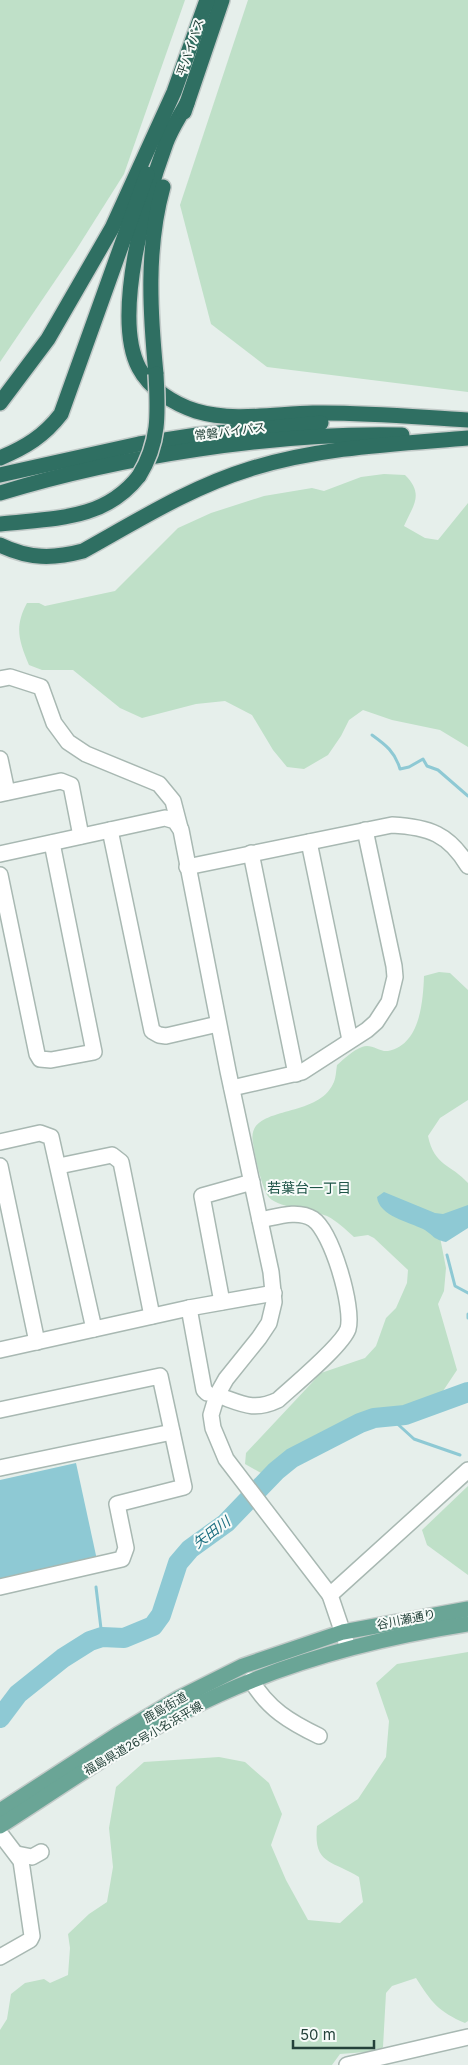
<svg xmlns="http://www.w3.org/2000/svg" width="468" height="2065" viewBox="0 0 468 2065" font-family="Inter,'Noto Sans JP',sans-serif">
  <style>
    .green { fill: #bfe0c8 }
    .water { fill: #8ec9d4 }
    .lines { fill: none; stroke-linecap: round; stroke-linejoin: round }
    .stream { stroke: #8ec9d4; stroke-width: 3 }
    .river { stroke: #8ec9d4; stroke-width: 20 }
    .minor-casing { stroke: #a8b8b2; stroke-width: 18 }
    .major-casing { stroke: #c2cac8; stroke-width: 18 }
    .highway-casing { stroke: #c2cac8; stroke-width: 18 }
    .minor { stroke: #fff; stroke-width: 15 }
    .major { stroke: #6aa596; stroke-width: 15 }
    .highway { stroke: #2f6f62; stroke-width: 15 }
    .highway-bridge-casing { stroke: #c2cac8; stroke-width: 18; stroke-linecap: butt }
    .highway-bridge { stroke: #2f6f62; stroke-width: 15 }
    .labels { text-anchor: middle; dominant-baseline: central; stroke-width: 4; stroke-linejoin: round; paint-order: stroke }
    .street-label { font-size: 12px; fill: #24423a; stroke: #f7fbf9 }
    .neighbourhood-label { font-size: 14px; fill: #1f5548; stroke: #f7fbf9 }
    .water-label { font-size: 14px; font-style: italic; fill: #1c6f80; stroke: #f7fbf9 }
  </style>
  <rect width="100%" height="100%" fill="#e6efeb"/>
  <g class="green">
    <path d="M 0,0 L 185,0 L 124,174 L 76,250 L 0,362 Z"/>
    <path d="M 248,0 L 468,0 L 468,392 L 267,367 L 211,324 L 180,205 Z"/>
    <path d="M 384,474 L 405,475 C 424,494 414,504 404,526 L 425,538 L 438,540 L 468,503 L 468,747 L 440,730 L 392,720 L 363,710 L 349,720 L 341,736 L 328,755 L 304,769 L 287,767 L 273,750 L 252,715 L 225,701 L 196,704 L 142,718 L 120,708 L 73,670 L 42,670 L 29,665 C 19,641 14,627 27,603 L 39,603 L 45,606 L 115,591 L 178,528 L 211,513 L 264,496 L 312,488 L 324,491 L 361,477 Z"/>
    <path d="M 439,972 L 450,973 L 468,990 L 468,1100 L 440,1118 L 428,1136 C 434,1166 451,1164 468,1183 L 468,1213 L 439,1232 L 446,1268 L 444,1291 L 438,1304 L 457,1370 L 433,1406 L 421,1415 L 337,1437 L 298,1458 L 261,1473 L 245,1464 L 246,1453 L 321,1373 L 365,1358 L 376,1346 L 386,1318 L 396,1308 L 407,1283 L 408,1270 L 374,1238 L 368,1235 L 354,1237 C 346,1230 337,1221 327,1216 C 313,1210 275,1208 267,1195 C 261,1183 255,1157 253,1143 C 245,1104 316,1120 333,1084 C 336,1079 336,1071 337,1065 C 344,1059 353,1050 362,1047 C 371,1043 379,1052 388,1051 C 420,1045 423,1002 424,976 Z"/>
    <path d="M 468,1486 L 468,1575 L 427,1545 L 422,1530 Z"/>
    <path d="M 468,1652 L 468,2021 L 465,2023 C 439,2012 431,2002 416,1978 L 392,1986 L 386,1993 L 383,2047 L 379,2051 L 340,2054 L 332,2065 L 0,2065 L 0,2030 L 7,2019 L 11,1994 L 25,1983 L 44,1979 L 50,1983 L 68,1975 L 70,1948 L 68,1934 L 89,1914 L 107,1902 L 113,1867 L 109,1828 L 116,1787 L 144,1762 L 219,1757 L 245,1762 L 269,1783 L 282,1814 L 271,1845 L 286,1880 L 308,1920 L 340,1923 L 363,1902 L 359,1877 C 332,1860 313,1865 317,1826 L 358,1799 L 386,1757 L 389,1721 L 376,1683 L 397,1664 Z"/>
  </g>
  <g class="water">
    <path d="M 384,1192 L 435,1213 L 443,1214 L 468,1205 L 468,1228 L 446,1242 C 432,1239 434,1235 423,1229 C 409,1222 379,1216 377,1197 Z"/>
    <path d="M 76,1463 L 97,1560 L 0,1581 L 0,1480 Z"/>
  </g>
  <g class="lines">
    <g class="stream">
      <path d="M 372,735 C 386,745 395,752 400,769 L 409,767 L 423,759 L 427,766 L 438,770 L 468,796"/>
      <path d="M 447,1255 L 455,1286 L 468,1293"/>
      <path d="M 468,1314 L 468,1318"/>
      <path d="M 391,1418 L 414,1439 L 460,1455"/>
      <path d="M 96,1587 L 102,1637"/>
    </g>
    <path class="river" d="M 0,1718 L 18,1694 L 63,1658 L 90,1641 L 102,1637 L 124,1638 L 153,1626 L 161,1615 L 178,1563 L 190,1549 L 226,1523 L 276,1471 L 292,1458 L 360,1423 L 374,1418 L 405,1415 L 468,1392"/>
    <g class="minor-casing">
      <g id="minor">
        <path d="M 0,679 L 10,677 L 41,687 L 54,723 L 68,742 L 86,754 L 159,784 L 173,801 L 180,828"/>
        <path d="M 0,759 L 7,792"/>
        <path d="M 0,794 L 61,781 L 71,785 L 81,836"/>
        <path d="M 110,830 L 152,1031 L 159,1035 L 166,1036 L 218,1024"/>
        <path d="M 309,842 L 350,1040"/>
        <path d="M 251,853 L 296,1074"/>
        <path d="M 0,854 L 165,818 L 175,821 L 181,830 L 228,1071 L 271,1272 L 274,1302 L 269,1323 L 259,1338 L 226,1379 L 217,1395 L 211,1415 L 213,1428 L 226,1459 L 330,1595"/>
        <path d="M 187,867 L 392,825 C 429,827 449,834 468,866"/>
        <path d="M 0,875 L 37,1054 L 40,1059 L 51,1060 L 94,1052 L 52,843"/>
        <path d="M 232,1088 L 302,1072 L 367,1030 L 376,1022 L 389,1002 L 395,977 L 394,966 L 365,830"/>
        <path d="M 0,1142 L 40,1133 L 51,1137 L 94,1329"/>
        <path d="M 0,1166 L 37,1342"/>
        <path d="M 59,1166 L 112,1155 L 121,1162 L 152,1316"/>
        <path d="M 222,1302 L 202,1196 L 252,1182"/>
        <path d="M 189,1308 L 204,1390 L 207,1393"/>
        <path d="M 0,1350 L 189,1308 L 274,1293"/>
        <path d="M 217,1395 C 241,1403 253,1412 278,1400 C 293,1386 342,1346 348,1329 C 354,1308 332,1232 313,1219 C 298,1209 276,1217 260,1220"/>
        <path d="M 0,1410 L 160,1376 L 184,1487 L 117,1504 L 126,1548 L 122,1559 L 0,1587"/>
        <path d="M 0,1468 L 172,1432"/>
        <path d="M 348,1648 L 330,1595 L 468,1470"/>
        <path d="M 251,1680 C 268,1709 290,1722 319,1736"/>
        <path d="M 17,1854 L 32,1857 L 41,1852"/>
        <path d="M 0,1957 L 30,1940 L 32,1936 L 21,1861 L 2,1836"/>
        <path d="M 347,2065 L 468,2037"/>
      </g>
    </g>
    <g class="major-casing">
      <g id="major">
        <path d="M 0,1811 L 117,1735 L 179,1698 L 243,1666 L 343,1632 L 468,1609"/>
        <path d="M 0,1826 C 61,1787 122,1744 187,1710 C 274,1665 371,1639 468,1624"/>
      </g>
    </g>
    <g class="highway-casing">
      <g id="highway">
        <path d="M 187,103 C 180,116 171,129 166,143 C 146,197 112,317 139,368 C 150,389 174,404 196,411 C 232,422 275,414 313,413 C 364,412 416,417 468,420"/>
        <path d="M 184,112 L 222,0"/>
        <path d="M 156,374 C 150,312 146,248 163,187"/>
        <path d="M 0,403 L 48,339 L 112,228 L 174,92 L 207,0"/>
        <path d="M 0,458 C 26,447 44,436 61,414 L 147,174"/>
        <path d="M 0,475 L 139,444 L 197,435 L 321,423"/>
        <path d="M 0,493 C 122,456 274,432 402,435"/>
        <path d="M 0,524 C 53,518 104,521 139,476"/>
        <path d="M 0,545 C 29,559 53,559 83,551 C 137,521 191,487 250,469 C 320,447 395,444 468,438"/>
      </g>
    </g>
    <use href="#minor" class="minor"/>
    <use href="#major" class="major"/>
    <use href="#highway" class="highway"/>
    <g class="highway-bridge-casing">
      <path id="highway-bridge" d="M 139,476 C 160,442 158,412 156,374"/>
    </g>
    <use href="#highway-bridge" class="highway-bridge"/>
  </g>
  <g class="labels">
    <g class="street-label">
      <text transform="translate(190 47) rotate(-71)">平バイパス</text>
      <text transform="translate(230 431) rotate(-7)">常磐バイパス</text>
      <text transform="translate(406 1619) rotate(-11)">谷川瀬通り</text>
      <text transform="translate(165 1707) rotate(-30)">鹿島街道</text>
      <text transform="translate(143 1738) rotate(-30)">福島県道26号小名浜平線</text>
    </g>
    <g class="neighbourhood-label">
      <text x="309" y="1187">若葉台一丁目</text>
    </g>
    <g class="water-label">
      <text transform="translate(211 1532) rotate(-37)">矢田川</text>
    </g>
  </g>
  <path d="M293 2040v8h81v-8" fill="none" stroke="#24423a" stroke-width="2.5"/>
  <text x="300" y="2040" font-size="15" fill="#24423a" stroke="#f7fbf9" stroke-width="4" paint-order="stroke">50 m</text>
</svg>
